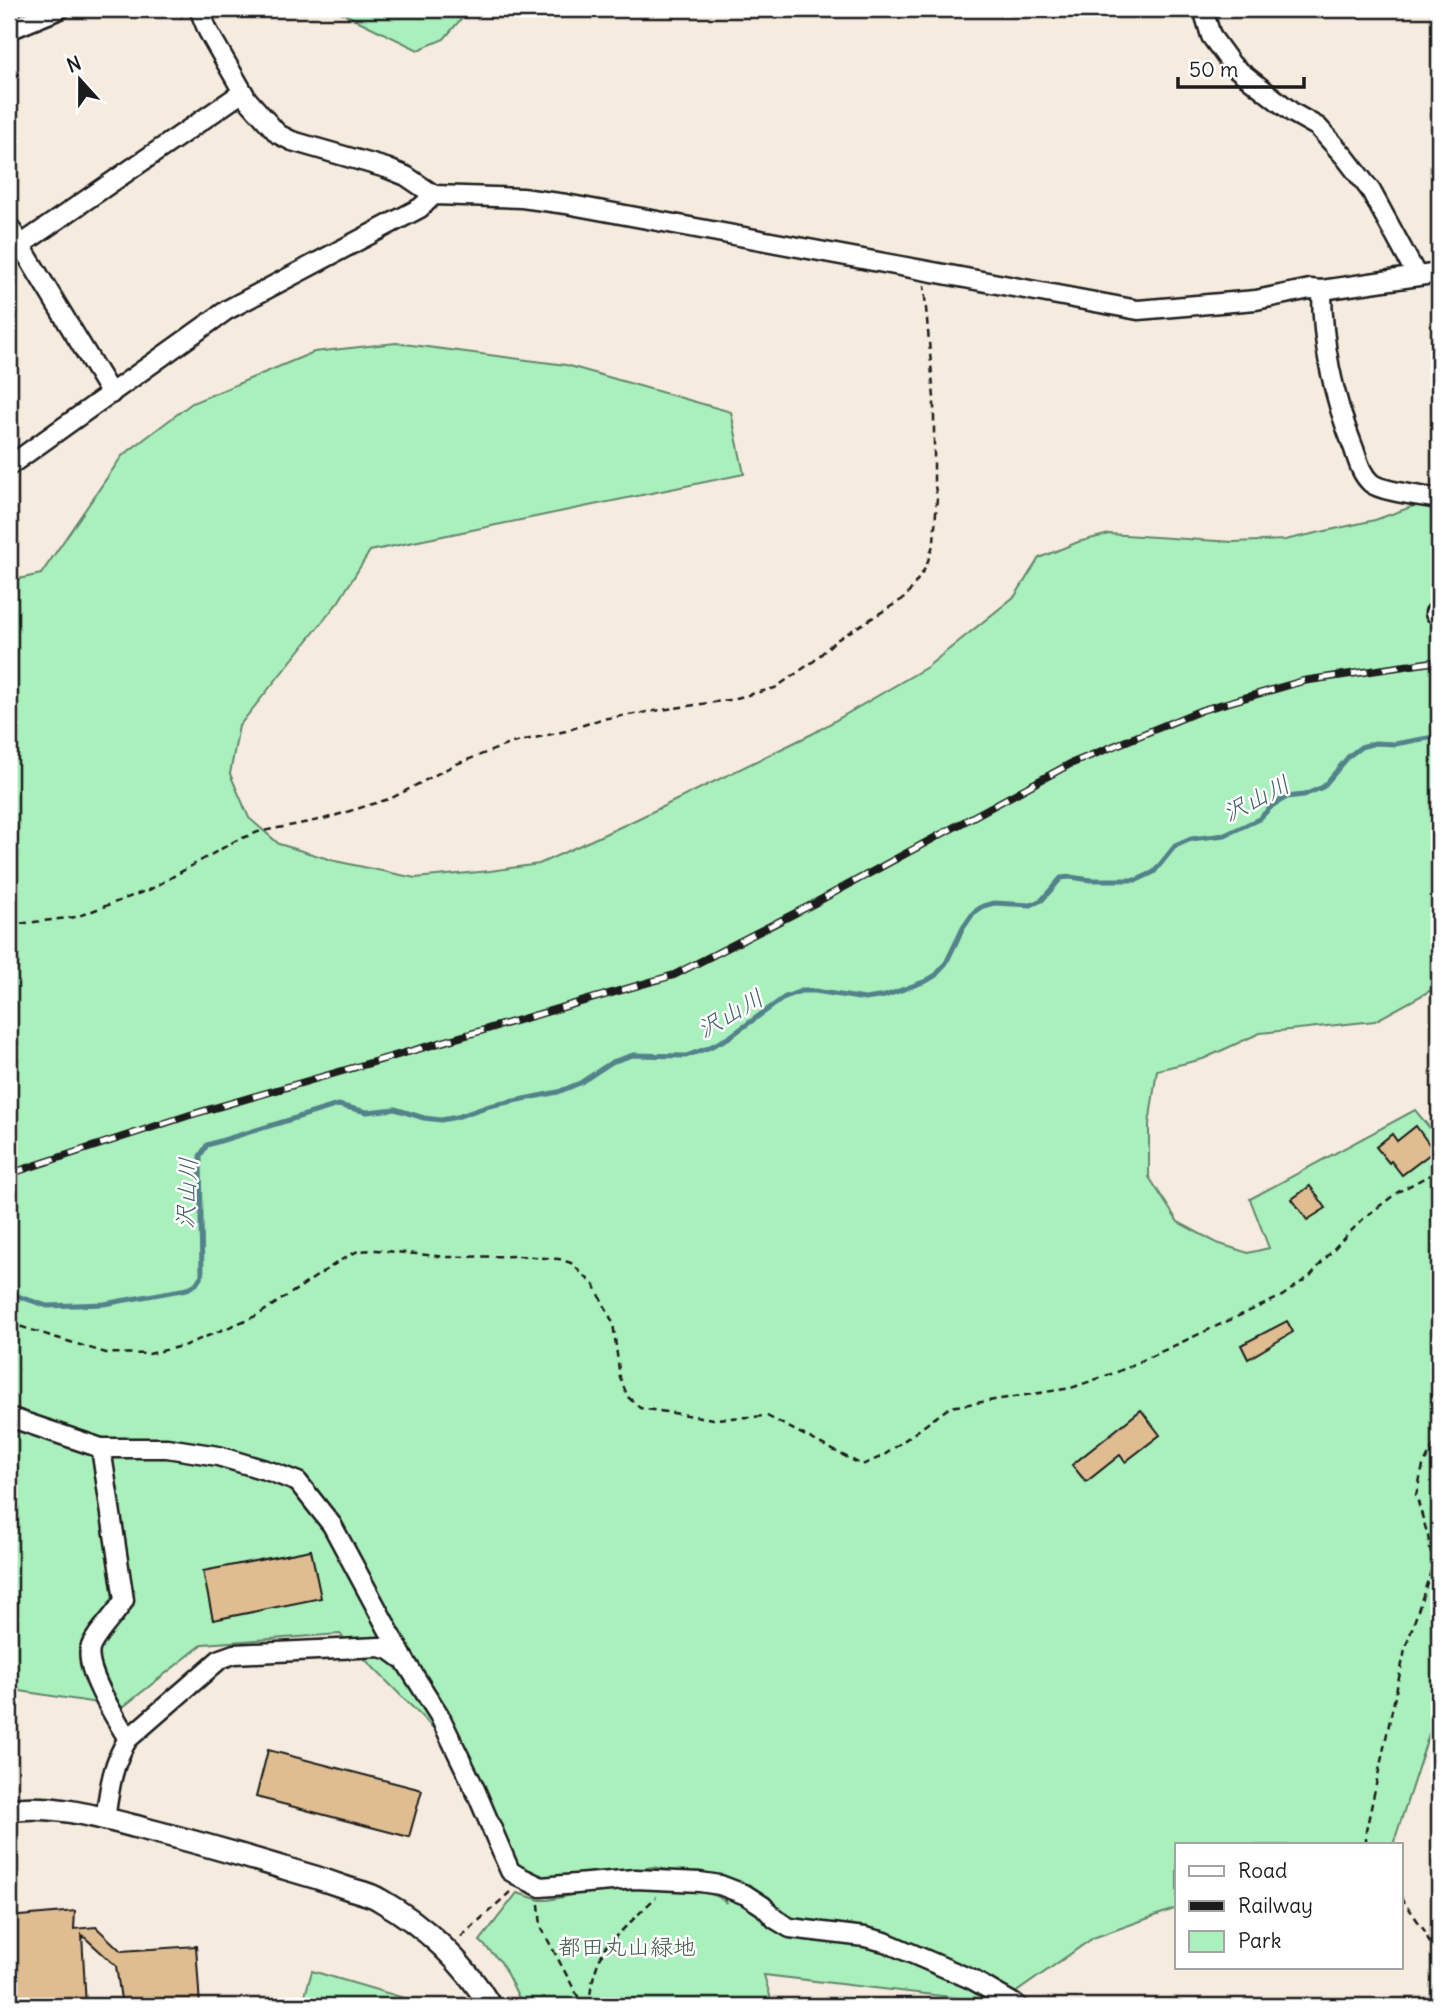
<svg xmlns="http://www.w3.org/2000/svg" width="1448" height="2015" viewBox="0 0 1448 2015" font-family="Delius,'Klee One',sans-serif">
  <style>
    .green { fill: #a9f0bd; stroke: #62866c; stroke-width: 2 }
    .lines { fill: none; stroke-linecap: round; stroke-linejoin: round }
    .stream { stroke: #53828b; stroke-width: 5 }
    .building { fill: #dfbd91; stroke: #1c1c1c; stroke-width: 2 }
    .minor-casing { stroke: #1c1c1c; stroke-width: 23 }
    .tertiary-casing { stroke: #1c1c1c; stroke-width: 26 }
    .path { stroke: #1c1c1c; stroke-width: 2.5; stroke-dasharray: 7 5; stroke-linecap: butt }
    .minor { stroke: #fff; stroke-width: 18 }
    .tertiary { stroke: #fff; stroke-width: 21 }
    .rail-casing { stroke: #1c1c1c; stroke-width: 8 }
    .rail { stroke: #fff; stroke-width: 5; stroke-dasharray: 16; stroke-linecap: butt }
    .labels { text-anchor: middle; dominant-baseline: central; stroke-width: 5; stroke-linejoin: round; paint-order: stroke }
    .park-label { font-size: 23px; fill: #465c4c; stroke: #fff }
    .water-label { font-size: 24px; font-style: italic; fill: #416066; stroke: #fff }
  </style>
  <rect width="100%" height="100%" fill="#f5ebde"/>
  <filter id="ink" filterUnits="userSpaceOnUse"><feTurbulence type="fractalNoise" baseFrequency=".0143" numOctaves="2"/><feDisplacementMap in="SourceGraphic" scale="14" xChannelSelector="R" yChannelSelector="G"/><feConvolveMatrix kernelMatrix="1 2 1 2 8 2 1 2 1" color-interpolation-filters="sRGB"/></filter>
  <g filter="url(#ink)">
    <g class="green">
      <path d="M 334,9 L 467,9 L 467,12 L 444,39 L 418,50 Z"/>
      <path d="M 396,343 L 566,365 L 731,412 L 744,474 L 370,551 L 339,601 L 239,726 L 230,774 L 249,818 L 279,844 L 335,861 L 415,878 L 490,871 L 539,864 L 629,823 L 812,734 L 927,667 L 1015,596 L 1039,558 L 1078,542 L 1109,534 L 1233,542 L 1285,540 L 1375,520 L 1439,497 L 1439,986 L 1375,1021 L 1260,1033 L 1203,1059 L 1157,1070 L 1149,1124 L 1149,1177 L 1178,1222 L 1217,1243 L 1248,1253 L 1269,1248 L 1250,1199 L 1415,1110 L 1439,1139 L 1439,1703 L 1393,1845 L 1177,1845 L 1177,1908 L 1093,1938 L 1001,2003 L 764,1975 L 773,2006 L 523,2006 L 501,1962 L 480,1941 L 517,1893 L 540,1900 L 547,1900 C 567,1897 585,1891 605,1888 C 632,1885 709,1884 727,1903 L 718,1878 L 652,1867 L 565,1885 L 516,1872 L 440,1735 L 340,1634 L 203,1644 L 123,1707 L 14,1690 L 9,1683 L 9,581 L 41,574 L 122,456 L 192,403 L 314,352 Z"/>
      <path d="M 312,1971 L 418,2002 L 420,2006 L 302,2006 Z"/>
    </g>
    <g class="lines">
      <path class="stream" d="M 9,1293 L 47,1306 L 104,1304 L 187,1289 L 196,1284 L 202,1275 L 200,1156 L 207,1145 L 338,1105 L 367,1112 L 395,1109 L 424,1118 L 441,1120 L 457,1117 L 489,1106 L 558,1092 L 580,1083 L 612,1062 L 633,1055 L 686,1056 L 708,1048 L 728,1038 L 785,997 L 801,991 L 815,991 L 865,999 L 885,996 L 926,981 L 936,975 L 946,963 L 963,928 L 974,912 L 983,906 L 994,903 L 1031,905 L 1042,900 L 1061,878 L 1070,877 L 1091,880 L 1137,880 L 1154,872 L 1175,846 L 1191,839 L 1225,835 L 1259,819 L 1273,805 L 1287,797 L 1304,795 L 1323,787 L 1349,756 L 1361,747 L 1375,743 L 1395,744 L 1439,736"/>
    </g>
    <g class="building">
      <path d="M 1416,1126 L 1434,1151 L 1402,1175 L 1391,1161 L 1389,1163 L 1376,1147 L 1392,1134 L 1397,1141 Z"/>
      <path d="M 1310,1186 L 1326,1208 L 1307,1220 L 1292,1199 Z"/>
      <path d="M 1287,1321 L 1293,1332 L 1248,1359 L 1241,1345 Z"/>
      <path d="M 1141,1410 L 1160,1435 L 1125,1462 L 1120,1455 L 1086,1482 L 1072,1465 Z"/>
      <path d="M 311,1550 L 321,1598 L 213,1620 L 203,1571 Z"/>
      <path d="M 268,1750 L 422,1790 L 409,1837 L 256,1797 Z"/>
      <path d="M 75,1911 L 74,1929 L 96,1927 L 121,1951 L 196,1946 L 200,2006 L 122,2006 L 116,1966 L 82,1935 L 86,2006 L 9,2006 L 9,1917 Z"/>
    </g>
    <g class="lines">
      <g class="minor-casing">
        <g id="minor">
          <path d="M 199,9 L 208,31 L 247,99 L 278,134 L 292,141 L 386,168 L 406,176 L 434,195"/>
          <path d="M 1203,9 L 1211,36 L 1232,65 L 1293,113 L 1318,127 L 1345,157 L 1371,191 L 1417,276"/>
          <path d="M 9,30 L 60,9"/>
          <path d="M 9,226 L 111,394"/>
          <path d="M 9,253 L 243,92"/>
          <path d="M 1322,290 C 1322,343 1334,399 1354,449 C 1358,461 1361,474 1371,483 C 1382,492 1424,496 1439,499"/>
          <path d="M 9,466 L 227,310 L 420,208 L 434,195 L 522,198 L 566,204 L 1138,310 L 1256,300 L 1310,289 L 1322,290 L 1439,273"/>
          <path d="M 1435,613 L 1439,611"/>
          <path d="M 9,1417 L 101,1448 L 167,1448 L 218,1456 L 272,1472 L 298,1482 L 332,1525 L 405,1661 L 439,1715 L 474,1787 L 510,1871 L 520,1877 L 541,1887 L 635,1879 L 700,1882 L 720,1885 L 746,1895 L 763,1906 L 775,1919 L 790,1928 L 865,1937 L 885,1942 L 973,1980 L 1018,2006"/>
          <path d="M 101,1448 L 124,1600 C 116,1615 94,1635 90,1649 C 85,1671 116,1719 128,1739"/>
          <path d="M 105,1820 C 109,1792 112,1763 128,1739 L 220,1659 L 234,1654 L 379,1647 L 390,1650 L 405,1661"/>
        </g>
      </g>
      <g class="tertiary-casing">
        <path id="tertiary" d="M 9,1810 C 53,1803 102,1818 145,1829 C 192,1841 238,1854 284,1868 C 306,1874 328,1881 350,1889 C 360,1892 371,1894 380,1900 C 424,1925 464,1962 490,2006"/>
      </g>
      <g class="path">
        <path d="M 172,9 L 182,18"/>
        <path d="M 9,925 L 76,917 L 151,889 L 235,841 L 258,832 L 324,819 L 392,798 L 454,765 L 512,743 L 566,731 L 601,719 L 729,700 L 775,688 L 814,661 L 835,641 L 906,597 L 926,567 L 934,542 L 937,497 L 934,481 L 934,398 L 924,286"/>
        <path d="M 9,1323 L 106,1353 L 149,1354 L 186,1345 L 258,1315 L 341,1260 L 358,1251 L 376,1250 L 447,1257 L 519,1256 L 559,1259 L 571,1263 L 595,1286 L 613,1323 L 620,1378 L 628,1397 L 640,1408 L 713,1419 L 767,1416 L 862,1465 L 883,1456 L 950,1407 L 1071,1388 L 1117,1372 L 1282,1296 L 1310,1276 L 1340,1242 L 1365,1217 L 1398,1192 L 1439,1170"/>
        <path d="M 1366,1845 L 1366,1831 L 1405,1650 L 1433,1565 L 1428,1536 L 1416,1495 L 1423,1466 L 1439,1434"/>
        <path d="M 1401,1897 L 1424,1930 L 1439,1963"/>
        <path d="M 539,1904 L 541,1927 L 583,2006"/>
        <path d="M 461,1937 L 510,1892"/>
        <path d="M 589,2006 C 591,1983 595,1965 607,1945 L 656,1897"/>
      </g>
      <use href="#minor" class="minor"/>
      <use href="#tertiary" class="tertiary"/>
      <g class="rail-casing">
        <path id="rail" d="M 9,1174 L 190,1115 L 674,975 L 813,904 L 1070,764 L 1202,710 L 1303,681 L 1439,661"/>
      </g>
      <use href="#rail" class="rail"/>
    </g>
  </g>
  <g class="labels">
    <g class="park-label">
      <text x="627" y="1946">都田丸山緑地</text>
    </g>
    <g class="water-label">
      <text transform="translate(1256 798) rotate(-27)">沢山川</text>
      <text transform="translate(730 1013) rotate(-30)">沢山川</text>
      <text transform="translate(186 1193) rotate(-87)">沢山川</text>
    </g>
  </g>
  <rect width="1448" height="2015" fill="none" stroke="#fff" stroke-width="35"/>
  <rect x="18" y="18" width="1413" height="1980" fill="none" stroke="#1c1c1c" stroke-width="2.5" filter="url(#ink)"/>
  <rect x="1175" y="1843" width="228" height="126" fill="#ffffff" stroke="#a4a4a4" stroke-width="2"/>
  <rect x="1189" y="1866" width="35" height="10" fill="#ffffff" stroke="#a4a4a4" stroke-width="2"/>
  <text x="1238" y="1878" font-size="21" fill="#1c1c1c">Road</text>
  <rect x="1189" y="1901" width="35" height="10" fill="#1c1c1c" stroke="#a4a4a4" stroke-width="2"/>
  <text x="1238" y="1913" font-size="21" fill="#1c1c1c">Railway</text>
  <rect x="1189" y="1931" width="35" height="21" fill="#a9f0bd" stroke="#a4a4a4" stroke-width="2"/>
  <text x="1238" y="1948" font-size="21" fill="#1c1c1c">Park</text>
  <g transform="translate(80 80) rotate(339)" stroke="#ffffff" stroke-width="5" paint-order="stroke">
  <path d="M0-5L12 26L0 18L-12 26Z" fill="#1c1c1c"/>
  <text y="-10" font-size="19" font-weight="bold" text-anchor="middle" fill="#1c1c1c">N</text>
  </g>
  <path d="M1178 77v10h126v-10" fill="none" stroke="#1c1c1c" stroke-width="3.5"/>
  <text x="1189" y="77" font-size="21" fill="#1c1c1c" stroke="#ffffff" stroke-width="5" paint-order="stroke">50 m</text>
</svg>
